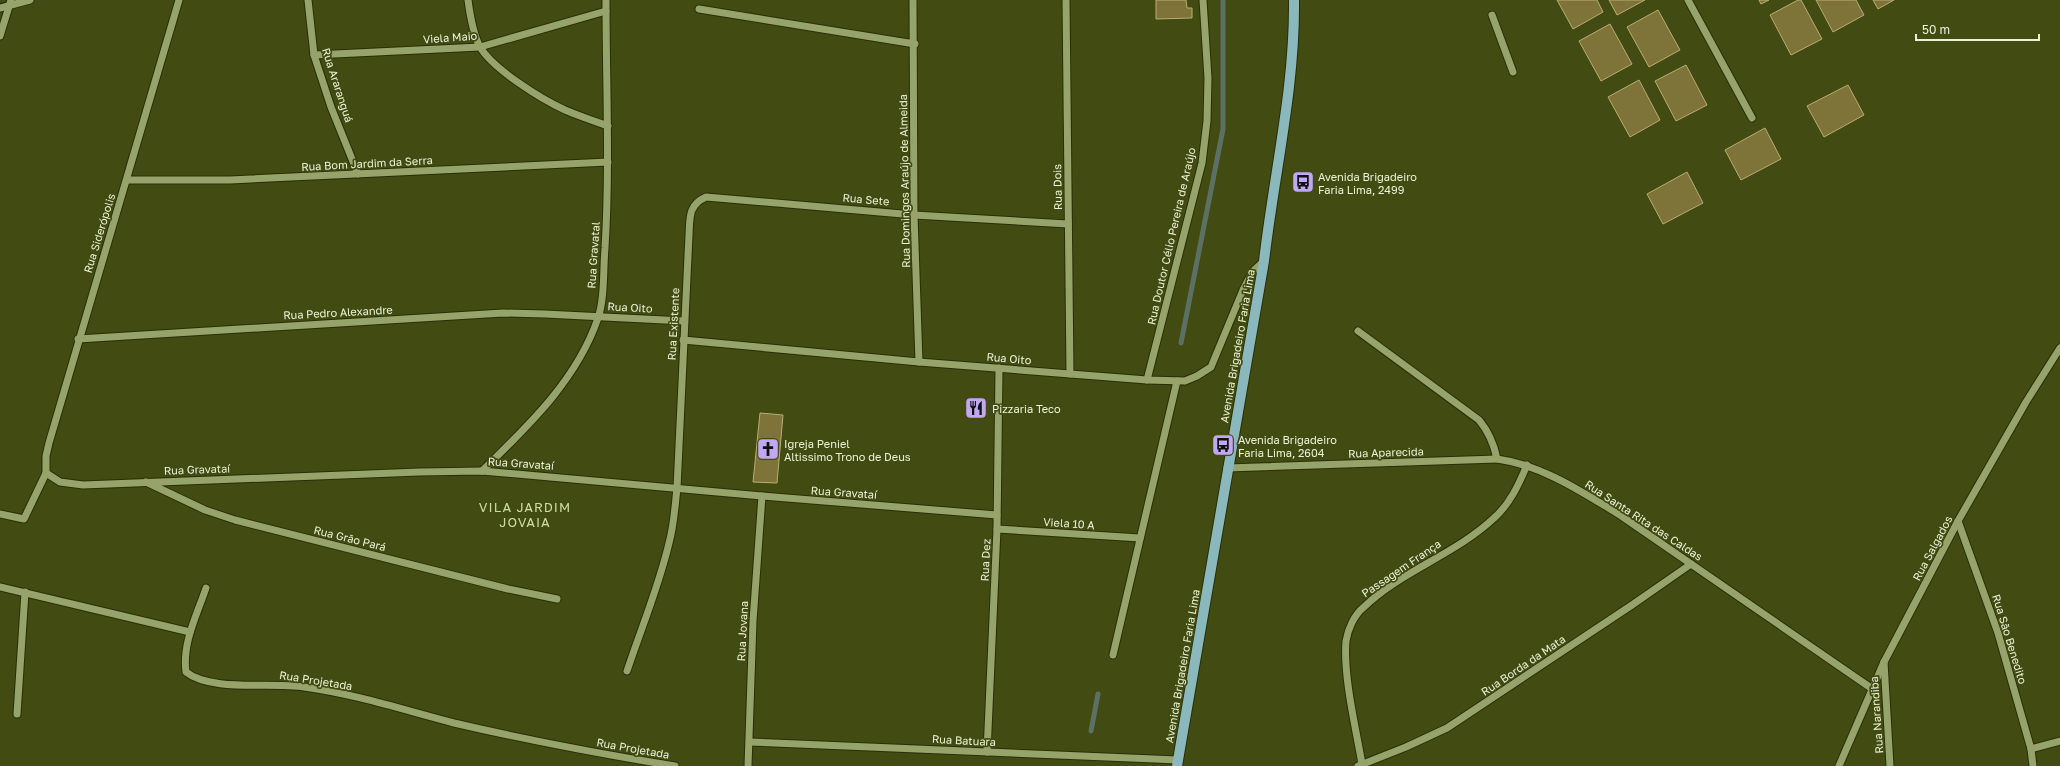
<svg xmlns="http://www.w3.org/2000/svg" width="2060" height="766" viewBox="0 0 2060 766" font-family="'Golos Text',sans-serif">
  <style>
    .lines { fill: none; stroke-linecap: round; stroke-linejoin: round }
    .stream { stroke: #5d7064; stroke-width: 5 }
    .building { fill: #7e7338; stroke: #b9ae72 }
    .minor-casing { stroke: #283004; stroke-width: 9 }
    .major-casing { stroke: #283004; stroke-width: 12 }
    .minor { stroke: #96a36a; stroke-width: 7 }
    .major { stroke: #8ab8bd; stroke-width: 10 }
    .labels { text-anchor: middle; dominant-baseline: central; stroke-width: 3.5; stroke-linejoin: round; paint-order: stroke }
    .street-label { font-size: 11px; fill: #eaf2d5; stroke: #414b12 }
    .poi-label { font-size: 11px; fill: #eaf2d5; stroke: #414b12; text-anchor: start }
    .quarter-label { font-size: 13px; letter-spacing: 1px; fill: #cddca0; stroke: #414b12 }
  </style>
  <rect width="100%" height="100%" fill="#414b12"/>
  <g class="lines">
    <g class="stream">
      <path d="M 1181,343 L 1223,129 L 1223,0"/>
      <path d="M 1091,731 L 1098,694"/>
    </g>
  </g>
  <g class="building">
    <path d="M 1156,0 L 1186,0 L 1187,8 L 1192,8 L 1192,18 L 1156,19 Z"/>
    <path d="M 1557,0 L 1597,0 L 1603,12 L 1573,29 Z"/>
    <path d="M 1609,0 L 1645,0 L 1617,15 Z"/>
    <path d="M 1759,0 L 1769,0 L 1761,4 Z"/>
    <path d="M 1798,0 L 1801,0 L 1822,39 L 1791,55 L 1770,15 Z"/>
    <path d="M 1816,0 L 1856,0 L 1864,15 L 1833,32 Z"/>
    <path d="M 1873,0 L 1894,0 L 1878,9 Z"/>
    <path d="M 1658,10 L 1680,50 L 1649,67 L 1627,27 Z"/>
    <path d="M 1610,24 L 1632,64 L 1601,81 L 1579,41 Z"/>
    <path d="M 1686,65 L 1707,105 L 1676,121 L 1655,81 Z"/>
    <path d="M 1639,80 L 1660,120 L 1630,137 L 1608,97 Z"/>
    <path d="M 1848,85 L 1864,115 L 1824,137 L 1807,106 Z"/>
    <path d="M 1765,128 L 1781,159 L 1741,180 L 1725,150 Z"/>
    <path d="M 1687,172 L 1703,203 L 1663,224 L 1647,194 Z"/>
    <path d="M 760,413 L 783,415 L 777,483 L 753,482 Z"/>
  </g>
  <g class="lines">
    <g class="minor-casing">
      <g id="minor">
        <path d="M 308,0 L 314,55 L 331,107 L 358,174"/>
        <path d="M 468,0 C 470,15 473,34 480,47 C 493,69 541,99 565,110 C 579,116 594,121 608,126"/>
        <path d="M 913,0 L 914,215 L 919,362"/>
        <path d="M 1066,0 L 1070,374"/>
        <path d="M 1688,0 L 1752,118"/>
        <path d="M 0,8 L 30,0"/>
        <path d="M 699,9 L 915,44"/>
        <path d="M 1492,15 L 1513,72"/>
        <path d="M 0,36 L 11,0"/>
        <path d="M 314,55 L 480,47 L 606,11"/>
        <path d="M 127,180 L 230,180 L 608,162"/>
        <path d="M 1358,331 L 1479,420 C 1489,432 1494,444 1497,459 C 1542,465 1582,492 1620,515 L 1871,688"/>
        <path d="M 78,339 L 503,313 L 545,314 L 684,321"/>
        <path d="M 683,340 L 919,362 L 1147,380 L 1185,381 L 1197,376 L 1211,367 L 1243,290 L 1253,271 L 1264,261"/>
        <path d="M 1147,380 L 1202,163 L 1207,121 L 1208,78 L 1203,0"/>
        <path d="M 1227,468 L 1497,459"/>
        <path d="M 482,471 C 528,426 577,380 598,318 C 605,297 603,270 605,248 C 610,166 606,83 606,0"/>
        <path d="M 46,473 L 60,482 L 83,485 L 419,472 L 482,471 L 762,496 L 997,515"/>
        <path d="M 146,482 L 205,510 L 235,520 L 508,589 L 557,599"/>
        <path d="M 0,514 L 24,519 L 46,473 L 46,456 L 49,443 L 179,0"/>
        <path d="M 1958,521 L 1998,633 L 2031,749 L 2033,766"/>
        <path d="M 997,529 L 1140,538"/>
        <path d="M 0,587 L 190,632"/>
        <path d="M 206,588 C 197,615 182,643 186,672 C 211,692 271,682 304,687 C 355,694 404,710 454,723 C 527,740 601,754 675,766"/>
        <path d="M 1113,655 L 1177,381"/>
        <path d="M 1884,662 L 1890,766"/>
        <path d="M 627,671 C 641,629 659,586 669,543 C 674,525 675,506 677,488 L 689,235 C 690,218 688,205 706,197 L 914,215 L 1068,224"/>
        <path d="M 17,714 L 25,592"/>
        <path d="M 750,742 L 1178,760"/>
        <path d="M 2031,749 L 2060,741"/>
        <path d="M 987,752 L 997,529 L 999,368"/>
        <path d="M 1362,764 C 1356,729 1343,676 1346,641 C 1348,629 1354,615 1364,607 C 1401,571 1456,554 1494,518 C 1510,504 1519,484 1527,465"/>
        <path d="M 748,766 L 753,621 L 762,496"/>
        <path d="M 1358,766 L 1406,747 L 1447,728 L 1632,605 L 1691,564"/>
        <path d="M 1839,766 L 1884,662 L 1958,521 L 2026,402 L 2060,348"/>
      </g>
    </g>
    <g class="major-casing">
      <path id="major" d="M 1177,766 L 1264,261 C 1274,174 1295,88 1294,0"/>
    </g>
    <use href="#minor" class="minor"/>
    <use href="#major" class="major"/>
  </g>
  <defs>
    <g id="bus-square" transform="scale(1.15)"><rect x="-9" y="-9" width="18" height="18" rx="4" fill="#c1a8f3" stroke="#414b12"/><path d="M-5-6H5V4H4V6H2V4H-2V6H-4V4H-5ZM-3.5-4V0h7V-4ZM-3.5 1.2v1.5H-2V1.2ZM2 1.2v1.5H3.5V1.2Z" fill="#111"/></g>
    <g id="restaurant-square" transform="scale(1.15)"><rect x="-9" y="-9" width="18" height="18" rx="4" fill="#c1a8f3" stroke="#414b12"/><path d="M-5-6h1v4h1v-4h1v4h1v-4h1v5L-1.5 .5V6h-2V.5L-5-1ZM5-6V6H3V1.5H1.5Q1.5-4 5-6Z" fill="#111"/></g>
    <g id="church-square" transform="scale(1.15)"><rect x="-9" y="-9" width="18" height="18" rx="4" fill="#c1a8f3" stroke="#414b12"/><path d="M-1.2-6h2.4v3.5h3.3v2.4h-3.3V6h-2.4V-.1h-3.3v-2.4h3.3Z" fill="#111"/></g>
  </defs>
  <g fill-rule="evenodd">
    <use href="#bus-square" x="1303" y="182"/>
    <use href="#restaurant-square" x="976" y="408"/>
    <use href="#bus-square" x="1223" y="445"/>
    <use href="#church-square" x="768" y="449"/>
  </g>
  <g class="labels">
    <g class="street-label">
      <text transform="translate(450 37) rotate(-4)">Viela Maio</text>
      <text transform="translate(338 85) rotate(72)">Rua Araranguá</text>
      <text transform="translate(367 163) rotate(-3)">Rua Bom Jardim da Serra</text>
      <text transform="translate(904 181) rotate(-91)">Rua Domingos Araújo de Almeida</text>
      <text transform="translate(1057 187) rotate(-91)">Rua Dois</text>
      <text transform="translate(866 199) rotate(5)">Rua Sete</text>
      <text transform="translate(99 233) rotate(-73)">Rua Siderópolis</text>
      <text transform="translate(1171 236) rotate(-77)">Rua Doutor Célio Pereira de Araújo</text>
      <text transform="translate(593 255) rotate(-86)">Rua Gravatal</text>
      <text transform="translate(630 307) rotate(3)">Rua Oito</text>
      <text transform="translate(338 312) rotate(-3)">Rua Pedro Alexandre</text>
      <text transform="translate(673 324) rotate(-87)">Rua Existente</text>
      <text transform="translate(1237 346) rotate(-80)">Avenida Brigadeiro Faria Lima</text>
      <text transform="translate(1009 358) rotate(5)">Rua Oito</text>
      <text transform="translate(1386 452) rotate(-2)">Rua Aparecida</text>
      <text transform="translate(521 463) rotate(4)">Rua Gravataí</text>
      <text transform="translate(197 469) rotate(-2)">Rua Gravataí</text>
      <text transform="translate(844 492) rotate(4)">Rua Gravataí</text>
      <text transform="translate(1644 520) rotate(33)">Rua Santa Rita das Caldas</text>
      <text transform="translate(1069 523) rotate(4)">Viela 10 A</text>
      <text transform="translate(350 538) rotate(14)">Rua Grão Pará</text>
      <text transform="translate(1932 548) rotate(-62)">Rua Salgados</text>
      <text transform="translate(985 560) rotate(-87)">Rua Dez</text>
      <text transform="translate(1401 568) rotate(-34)">Passagem França</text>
      <text transform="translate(742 631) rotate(-87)">Rua Jovana</text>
      <text transform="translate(2010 639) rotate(73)">Rua São Benedito</text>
      <text transform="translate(1523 665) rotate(-34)">Rua Borda da Mata</text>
      <text transform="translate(1182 666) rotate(-80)">Avenida Brigadeiro Faria Lima</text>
      <text transform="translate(316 680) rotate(9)">Rua Projetada</text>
      <text transform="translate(1876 715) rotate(-94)">Rua Narandiba</text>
      <text transform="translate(964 740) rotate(3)">Rua Batuara</text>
      <text transform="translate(633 748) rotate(10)">Rua Projetada</text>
    </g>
    <g class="poi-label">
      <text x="1318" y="176">Avenida Brigadeiro<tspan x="1318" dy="13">Faria Lima, 2499</tspan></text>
      <text x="992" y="408">Pizzaria Teco</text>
      <text x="1238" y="439">Avenida Brigadeiro<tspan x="1238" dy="13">Faria Lima, 2604</tspan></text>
      <text x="784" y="443">Igreja Peniel<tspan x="784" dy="13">Altissimo Trono de Deus</tspan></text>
    </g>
    <g class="quarter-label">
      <text x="525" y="507">VILA JARDIM<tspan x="525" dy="15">JOVAIA</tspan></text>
    </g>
  </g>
  <path d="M1916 34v6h123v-6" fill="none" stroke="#eaf2d5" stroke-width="2"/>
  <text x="1922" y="34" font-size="12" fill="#eaf2d5" stroke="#414b12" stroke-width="3" paint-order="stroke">50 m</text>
</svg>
